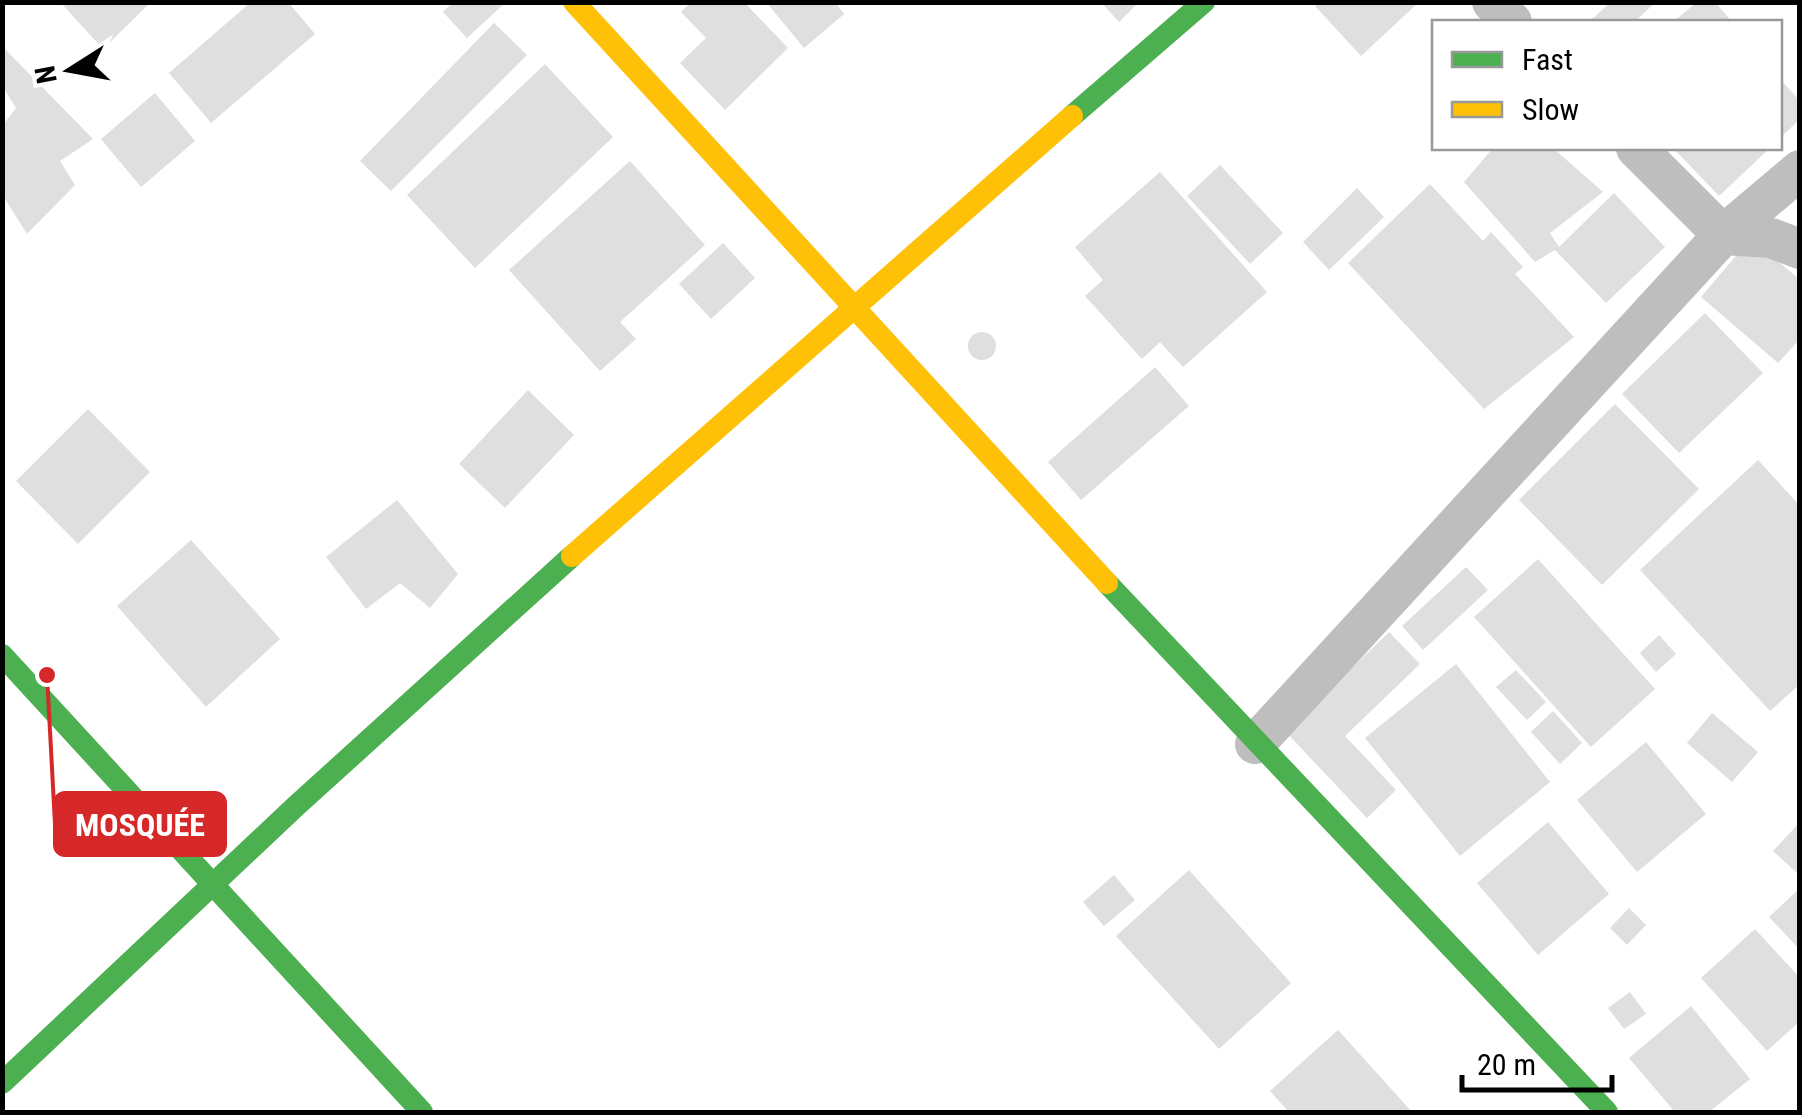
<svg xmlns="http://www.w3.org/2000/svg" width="1802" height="1115" viewBox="0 0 1802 1115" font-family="'Roboto Condensed',sans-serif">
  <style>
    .building { fill: #dfdfdf }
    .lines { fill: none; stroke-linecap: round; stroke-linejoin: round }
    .street { stroke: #bebebe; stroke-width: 40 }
    .fast { stroke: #4caf50; stroke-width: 22 }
    .slow { stroke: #ffc107; stroke-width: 22 }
    .leader { fill: none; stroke: #d62828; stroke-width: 4 }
    .callout-dot { fill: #d62828; stroke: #fff; stroke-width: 4 }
    .callout { fill: #d62828; stroke: #d62828; stroke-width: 4 }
    .callout-label { font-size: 32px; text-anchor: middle; font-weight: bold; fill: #fff }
  </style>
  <rect width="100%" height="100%" fill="#fff"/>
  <g class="building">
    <path d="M 60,2 L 151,2 L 103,49 Z"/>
    <path d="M 251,2 L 288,2 L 315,34 L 211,123 L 169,73 Z"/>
    <path d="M 453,2 L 506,2 L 467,38 L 443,12 Z"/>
    <path d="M 691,2 L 744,2 L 788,48 L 725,110 L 680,63 L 706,38 L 681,12 Z"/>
    <path d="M 766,2 L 835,2 L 844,14 L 804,48 Z"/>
    <path d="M 1101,2 L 1139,2 L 1119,22 Z"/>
    <path d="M 1319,2 L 1419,2 L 1361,56 L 1315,6 Z"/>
    <path d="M 1611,2 L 1656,2 L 1634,22 L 1589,22 Z"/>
    <path d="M 1697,2 L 1715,2 L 1732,22 L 1673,22 Z"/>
    <path d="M 494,23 L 527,55 L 391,191 L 360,161 Z"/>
    <path d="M 2,46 L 93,139 L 60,161 L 75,185 L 27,234 L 2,194 L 2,126 L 16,108 L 5,90 L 2,92 Z"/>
    <path d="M 545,64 L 613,137 L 475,268 L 407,195 Z"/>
    <path d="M 1780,79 L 1800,101 L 1800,119 L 1780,138 Z"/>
    <path d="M 155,93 L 195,141 L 141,187 L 101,139 Z"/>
    <path d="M 1493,148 L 1553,148 L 1603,192 L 1550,233 L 1559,247 L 1614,193 L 1665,247 L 1606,303 L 1555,250 L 1535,262 L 1464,182 Z"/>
    <path d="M 1673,148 L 1770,148 L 1719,196 Z"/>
    <path d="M 630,161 L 705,245 L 620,322 L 636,339 L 600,371 L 509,270 Z"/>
    <path d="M 1220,165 L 1283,233 L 1250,264 L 1187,196 Z"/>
    <path d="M 1160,172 L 1267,292 L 1183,367 L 1160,342 L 1142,359 L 1085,296 L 1103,280 L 1075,247 Z"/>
    <path d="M 1430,184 L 1483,241 L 1491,232 L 1523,267 L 1515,274 L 1574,337 L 1484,409 L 1348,263 Z"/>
    <path d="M 1357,188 L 1384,217 L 1329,270 L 1303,242 Z"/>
    <path d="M 1751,238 L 1800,280 L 1800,339 L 1778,363 L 1701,297 Z"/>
    <path d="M 723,243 L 755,278 L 711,319 L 679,284 Z"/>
    <path d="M 1705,313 L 1763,373 L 1679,453 L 1622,394 Z"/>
    <circle cx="982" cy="346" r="14"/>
    <path d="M 1155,367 L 1189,406 L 1081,500 L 1048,462 Z"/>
    <path d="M 528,390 L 574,435 L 505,508 L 459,464 Z"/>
    <path d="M 1615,404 L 1699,489 L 1602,585 L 1519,500 Z"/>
    <path d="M 88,409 L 150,472 L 78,544 L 16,481 Z"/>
    <path d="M 1758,460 L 1800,506 L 1800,684 L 1770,711 L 1640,570 Z"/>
    <path d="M 397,500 L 458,574 L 430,608 L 400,583 L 366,609 L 326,557 Z"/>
    <path d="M 191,540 L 280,639 L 206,707 L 117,606 Z"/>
    <path d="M 1538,559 L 1655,689 L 1591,747 L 1474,617 Z"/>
    <path d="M 1466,567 L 1488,590 L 1423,650 L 1402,626 Z"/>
    <path d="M 1389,632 L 1420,664 L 1345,736 L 1396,790 L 1367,818 L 1286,732 Z"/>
    <path d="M 1659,635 L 1676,654 L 1656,672 L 1640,653 Z"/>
    <path d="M 1456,664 L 1550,782 L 1460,856 L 1365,738 Z"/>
    <path d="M 1516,670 L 1546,702 L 1527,720 L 1496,687 Z"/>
    <path d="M 1553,711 L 1582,743 L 1560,764 L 1531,732 Z"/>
    <path d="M 1712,713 L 1758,752 L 1732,782 L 1687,743 Z"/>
    <path d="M 1646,742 L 1706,814 L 1637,872 L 1577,800 Z"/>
    <path d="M 1548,822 L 1609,894 L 1538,955 L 1477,883 Z"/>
    <path d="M 1800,822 L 1800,871 L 1797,873 L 1773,851 Z"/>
    <path d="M 1189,870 L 1291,983 L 1219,1049 L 1116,936 Z"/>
    <path d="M 1114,875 L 1135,900 L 1104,926 L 1083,902 Z"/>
    <path d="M 1800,888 L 1800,950 L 1769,917 Z"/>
    <path d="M 1629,908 L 1646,925 L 1627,945 L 1610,928 Z"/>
    <path d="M 1755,929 L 1800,978 L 1800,1021 L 1767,1051 L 1701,978 Z"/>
    <path d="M 1630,992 L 1646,1014 L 1624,1029 L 1608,1008 Z"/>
    <path d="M 1691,1006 L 1750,1079 L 1709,1112 L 1675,1112 L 1629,1058 Z"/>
    <path d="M 1338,1030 L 1412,1112 L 1289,1112 L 1270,1091 Z"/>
  </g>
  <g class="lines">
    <g class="street">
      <path d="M 1492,2 L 1512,22"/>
      <path d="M 1636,148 L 1723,235 L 1771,238 L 1800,249"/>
      <path d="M 1255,744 L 1723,235 L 1800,170"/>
    </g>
    <g class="fast">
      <path d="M 1072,116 L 1204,2"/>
      <path d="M 1107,583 L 1607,1112"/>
      <path d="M 2,655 L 422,1112"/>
      <path d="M 2,1083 L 296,806 L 572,556"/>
    </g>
    <g class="slow">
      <path d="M 574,2 L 1107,583"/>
      <path d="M 572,556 L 1072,116"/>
    </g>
  </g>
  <path class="leader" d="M47 675L55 824"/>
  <circle class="callout-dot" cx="47" cy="675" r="10"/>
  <rect class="callout" x="55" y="793" width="170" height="62" rx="10"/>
  <g class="callout-label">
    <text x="140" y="836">MOSQUÉE</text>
  </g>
  <rect width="1802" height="1115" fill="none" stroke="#000000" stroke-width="10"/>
  <rect x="1432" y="20" width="350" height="130" fill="#ffffff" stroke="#999999" stroke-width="2.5"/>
  <rect x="1452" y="52" width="50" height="15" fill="#4caf50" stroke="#999999" stroke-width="2.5"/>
  <text x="1522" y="70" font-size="30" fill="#000000">Fast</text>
  <rect x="1452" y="102" width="50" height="15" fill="#ffc107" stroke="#999999" stroke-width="2.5"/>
  <text x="1522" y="120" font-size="30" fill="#000000">Slow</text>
  <g transform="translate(70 70) rotate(259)" stroke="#ffffff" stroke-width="8" paint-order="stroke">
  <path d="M0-8L18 38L0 25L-18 38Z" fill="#000000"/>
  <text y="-15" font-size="28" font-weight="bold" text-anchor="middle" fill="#000000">N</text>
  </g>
  <path d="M1462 1075v15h150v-15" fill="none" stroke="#000000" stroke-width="5"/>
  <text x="1477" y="1075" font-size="30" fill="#000000" stroke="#ffffff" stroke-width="8" paint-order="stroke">20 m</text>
</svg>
